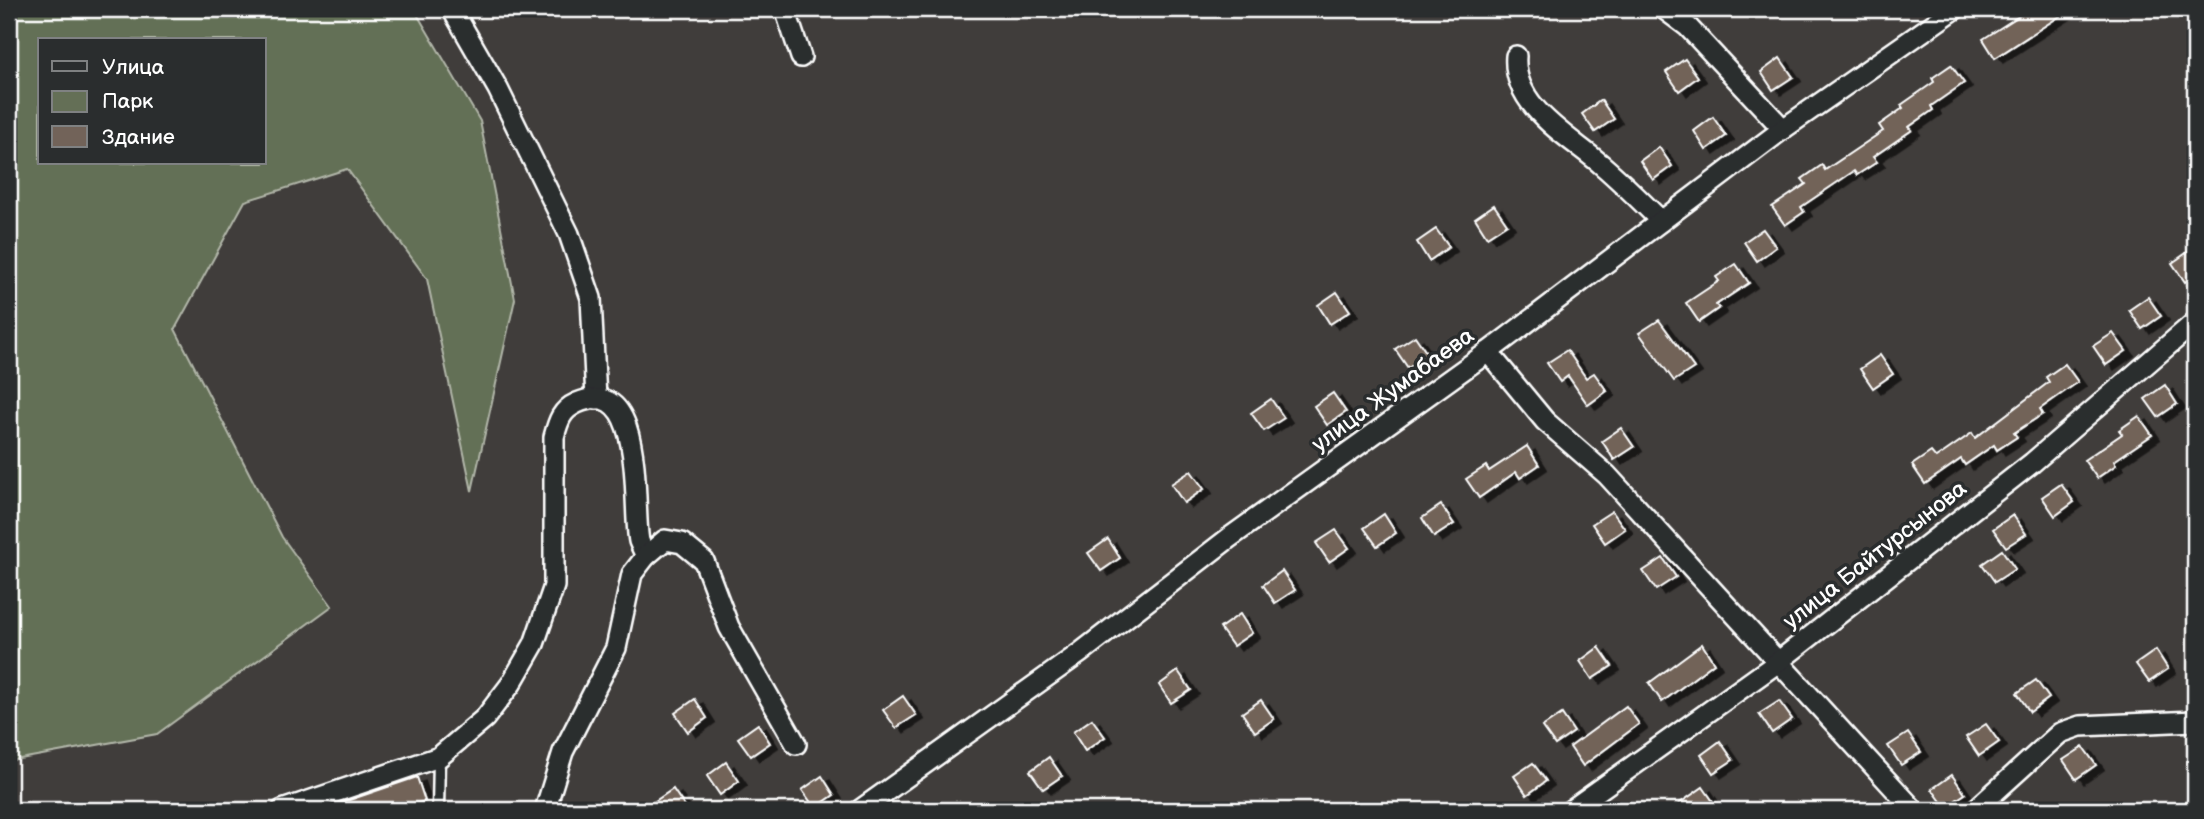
<svg xmlns="http://www.w3.org/2000/svg" width="2204" height="819" viewBox="0 0 2204 819" font-family="'Balsamiq Sans',sans-serif">
  <style>
    .green { fill: #646f56; stroke: #b2b7aa; stroke-width: 2; fill-rule: evenodd }
    .building { fill: #726359; stroke: #fff; stroke-width: 2; filter: url(#shadow) }
    .lines { fill: none; stroke-linecap: round; stroke-linejoin: round }
    .lane-casing { stroke: #fff; stroke-width: 15 }
    .street-casing { stroke: #fff; stroke-width: 24 }
    .lane { stroke: #2a2d2e; stroke-width: 10 }
    .street { stroke: #2a2d2e; stroke-width: 19 }
    .labels { text-anchor: middle; dominant-baseline: central; stroke-width: 7; stroke-linejoin: round; paint-order: stroke }
    .street-label { font-size: 23px; fill: #fff; stroke: #2a2d2e }
  </style>
  <defs>
    <filter id="shadow"><feDropShadow dx="8" dy="4.5" stdDeviation="0" flood-color="#0009"/></filter>
  </defs>
  <rect width="100%" height="100%" fill="#403d3b"/>
  <filter id="ink" filterUnits="userSpaceOnUse"><feTurbulence type="fractalNoise" baseFrequency=".0143" numOctaves="2"/><feDisplacementMap in="SourceGraphic" scale="14" xChannelSelector="R" yChannelSelector="G"/><feConvolveMatrix kernelMatrix="1 2 1 2 8 2 1 2 1" color-interpolation-filters="sRGB"/></filter>
  <g filter="url(#ink)">
    <path class="green" d="M 9,9 L 414,9 L 480,121 L 515,299 L 472,491 L 427,279 L 347,169 L 245,201 L 175,329 L 282,537 L 332,606 L 157,734 L 9,761 ZM 40,40 L 264,40 L 264,163 L 40,163 Z"/>
    <g class="building">
      <path d="M 2030,9 L 2071,9 L 1995,58 L 1983,39 Z"/>
      <path d="M 1780,58 L 1793,77 L 1773,90 L 1761,72 Z"/>
      <path d="M 1685,59 L 1698,77 L 1679,91 L 1666,72 Z"/>
      <path d="M 1951,65 L 1964,83 L 1931,106 L 1933,110 L 1909,127 L 1912,130 L 1873,157 L 1877,162 L 1857,175 L 1854,171 L 1801,207 L 1804,212 L 1785,225 L 1772,207 L 1806,184 L 1802,179 L 1822,165 L 1825,170 L 1883,131 L 1879,125 L 1903,108 L 1901,105 L 1934,82 L 1932,78 Z"/>
      <path d="M 1601,100 L 1614,119 L 1595,132 L 1582,114 Z"/>
      <path d="M 1713,117 L 1726,136 L 1706,150 L 1694,131 Z"/>
      <path d="M 1659,147 L 1672,166 L 1653,180 L 1640,161 Z"/>
      <path d="M 1494,205 L 1507,224 L 1487,237 L 1475,218 Z"/>
      <path d="M 1436,229 L 1449,247 L 1429,261 L 1417,242 Z"/>
      <path d="M 1763,229 L 1776,247 L 1757,261 L 1744,242 Z"/>
      <path d="M 2195,247 L 2195,275 L 2185,282 L 2172,263 Z"/>
      <path d="M 1736,264 L 1749,283 L 1716,305 L 1719,308 L 1699,322 L 1686,303 L 1719,281 L 1716,277 Z"/>
      <path d="M 1337,292 L 1350,311 L 1330,324 L 1318,305 Z"/>
      <path d="M 2148,297 L 2161,316 L 2142,329 L 2129,310 Z"/>
      <path d="M 1659,320 L 1694,368 L 1674,381 L 1639,333 Z"/>
      <path d="M 2113,333 L 2126,351 L 2106,365 L 2093,346 Z"/>
      <path d="M 1415,336 L 1428,355 L 1408,368 L 1395,349 Z"/>
      <path d="M 1567,350 L 1586,378 L 1594,373 L 1607,391 L 1588,405 L 1568,376 L 1560,382 L 1547,363 Z"/>
      <path d="M 1880,355 L 1893,374 L 1873,388 L 1860,369 Z"/>
      <path d="M 2065,364 L 2078,382 L 2040,409 L 2043,414 L 2014,433 L 2017,437 L 1997,450 L 1994,445 L 1965,465 L 1961,459 L 1925,484 L 1912,465 L 1931,452 L 1936,458 L 1972,433 L 1975,438 L 2049,382 L 2046,377 Z"/>
      <path d="M 2165,385 L 2177,404 L 2158,417 L 2145,399 Z"/>
      <path d="M 1333,393 L 1346,412 L 1327,425 L 1314,406 Z"/>
      <path d="M 1271,399 L 1284,418 L 1264,431 L 1251,413 Z"/>
      <path d="M 2139,416 L 2152,435 L 2114,461 L 2116,465 L 2097,478 L 2084,460 L 2122,434 L 2119,430 Z"/>
      <path d="M 1621,428 L 1634,447 L 1614,460 L 1602,441 Z"/>
      <path d="M 1527,446 L 1539,465 L 1520,478 L 1516,472 L 1479,498 L 1466,479 L 1486,466 L 1489,471 Z"/>
      <path d="M 1191,471 L 1204,489 L 1184,503 L 1171,484 Z"/>
      <path d="M 2061,484 L 2074,502 L 2055,516 L 2042,497 Z"/>
      <path d="M 1441,505 L 1454,524 L 1434,537 L 1422,518 Z"/>
      <path d="M 1612,511 L 1625,529 L 1605,543 L 1592,524 Z"/>
      <path d="M 1384,514 L 1396,533 L 1377,546 L 1364,528 Z"/>
      <path d="M 2013,515 L 2026,534 L 2006,547 L 1993,529 Z"/>
      <path d="M 1336,530 L 1349,548 L 1329,562 L 1316,543 Z"/>
      <path d="M 1108,539 L 1120,558 L 1101,571 L 1088,553 Z"/>
      <path d="M 2002,550 L 2015,569 L 1995,582 L 1982,564 Z"/>
      <path d="M 1663,558 L 1676,577 L 1656,590 L 1643,571 Z"/>
      <path d="M 1282,571 L 1295,590 L 1275,603 L 1263,585 Z"/>
      <path d="M 1240,614 L 1252,633 L 1233,646 L 1220,628 Z"/>
      <path d="M 1702,644 L 1714,663 L 1662,702 L 1649,683 Z"/>
      <path d="M 1599,647 L 1612,666 L 1592,679 L 1580,661 Z"/>
      <path d="M 2156,650 L 2168,669 L 2149,682 L 2136,664 Z"/>
      <path d="M 1178,671 L 1191,690 L 1171,703 L 1159,685 Z"/>
      <path d="M 2036,680 L 2049,698 L 2030,712 L 2017,693 Z"/>
      <path d="M 903,696 L 916,715 L 896,728 L 883,710 Z"/>
      <path d="M 695,699 L 707,718 L 688,732 L 675,713 Z"/>
      <path d="M 1261,700 L 1274,719 L 1255,732 L 1242,713 Z"/>
      <path d="M 1779,701 L 1792,719 L 1772,733 L 1759,714 Z"/>
      <path d="M 1626,706 L 1639,724 L 1583,766 L 1570,747 Z"/>
      <path d="M 1562,714 L 1574,732 L 1555,745 L 1542,727 Z"/>
      <path d="M 1092,719 L 1105,737 L 1085,751 L 1073,732 Z"/>
      <path d="M 758,724 L 770,743 L 751,756 L 738,738 Z"/>
      <path d="M 1986,724 L 1999,742 L 1979,756 L 1966,737 Z"/>
      <path d="M 1908,733 L 1921,752 L 1901,765 L 1888,746 Z"/>
      <path d="M 1720,741 L 1733,760 L 1713,773 L 1701,755 Z"/>
      <path d="M 2083,747 L 2096,765 L 2076,779 L 2063,760 Z"/>
      <path d="M 1049,757 L 1062,776 L 1043,789 L 1030,771 Z"/>
      <path d="M 726,762 L 739,781 L 720,795 L 707,776 Z"/>
      <path d="M 1533,763 L 1546,781 L 1527,795 L 1514,776 Z"/>
      <path d="M 1952,775 L 1965,794 L 1945,807 L 1932,789 Z"/>
      <path d="M 822,776 L 834,795 L 815,808 L 802,790 Z"/>
      <path d="M 417,777 L 425,801 L 397,810 L 320,810 Z"/>
      <path d="M 1703,787 L 1719,810 L 1670,810 Z"/>
      <path d="M 673,789 L 687,810 L 642,810 Z"/>
    </g>
    <g class="lines">
      <g class="lane-casing">
        <path id="lane" d="M 438,810 L 439,757"/>
      </g>
      <g class="street-casing">
        <g id="street">
          <path d="M 452,9 L 498,89 L 569,234 L 591,298 L 596,399"/>
          <path d="M 785,9 L 801,57"/>
          <path d="M 1664,9 L 1688,27 L 1783,129"/>
          <path d="M 1516,56 C 1512,107 1569,136 1602,165 C 1623,183 1642,202 1661,221"/>
          <path d="M 1488,352 L 1545,421 L 1607,475 L 1914,810"/>
          <path d="M 282,810 L 439,757 L 485,718 L 511,684 L 534,644 L 554,586 L 554,437 C 558,422 561,410 577,403 C 647,372 632,509 639,541 C 641,546 644,552 646,556"/>
          <path d="M 545,810 L 563,752 L 616,648 L 632,574 L 646,556 L 665,540 L 682,543 L 704,561 L 729,627 L 796,744"/>
          <path d="M 860,810 L 1080,653 L 1229,538 L 1488,352 L 1783,129 L 1955,9"/>
          <path d="M 1571,810 L 1770,668 L 2032,463 L 2195,322"/>
          <path d="M 1975,810 L 2060,733 L 2080,726 L 2195,721"/>
        </g>
      </g>
      <use href="#lane" class="lane"/>
      <use href="#street" class="street"/>
    </g>
  </g>
  <g class="labels">
    <g class="street-label">
      <text transform="translate(1393 390) rotate(-36)">улица Жумабаева</text>
      <text transform="translate(1875 555) rotate(-38)">улица Байтурсынова</text>
    </g>
  </g>
  <rect width="2204" height="819" fill="none" stroke="#2a2d2e" stroke-width="35"/>
  <rect x="18" y="18" width="2169" height="784" fill="none" stroke="#fff" stroke-width="2.5" filter="url(#ink)"/>
  <rect x="38" y="38" width="228" height="126" fill="#2a2d2e" stroke="#7f8182" stroke-width="2"/>
  <rect x="52" y="61" width="35" height="10" fill="#2a2d2e" stroke="#7f8182" stroke-width="2"/>
  <text x="102" y="74" font-size="21" fill="#ffffff">Улица</text>
  <rect x="52" y="91" width="35" height="21" fill="#646f56" stroke="#7f8182" stroke-width="2"/>
  <text x="102" y="108" font-size="21" fill="#ffffff">Парк</text>
  <rect x="52" y="126" width="35" height="21" fill="#726359" stroke="#7f8182" stroke-width="2"/>
  <text x="102" y="144" font-size="21" fill="#ffffff">Здание</text>
</svg>
